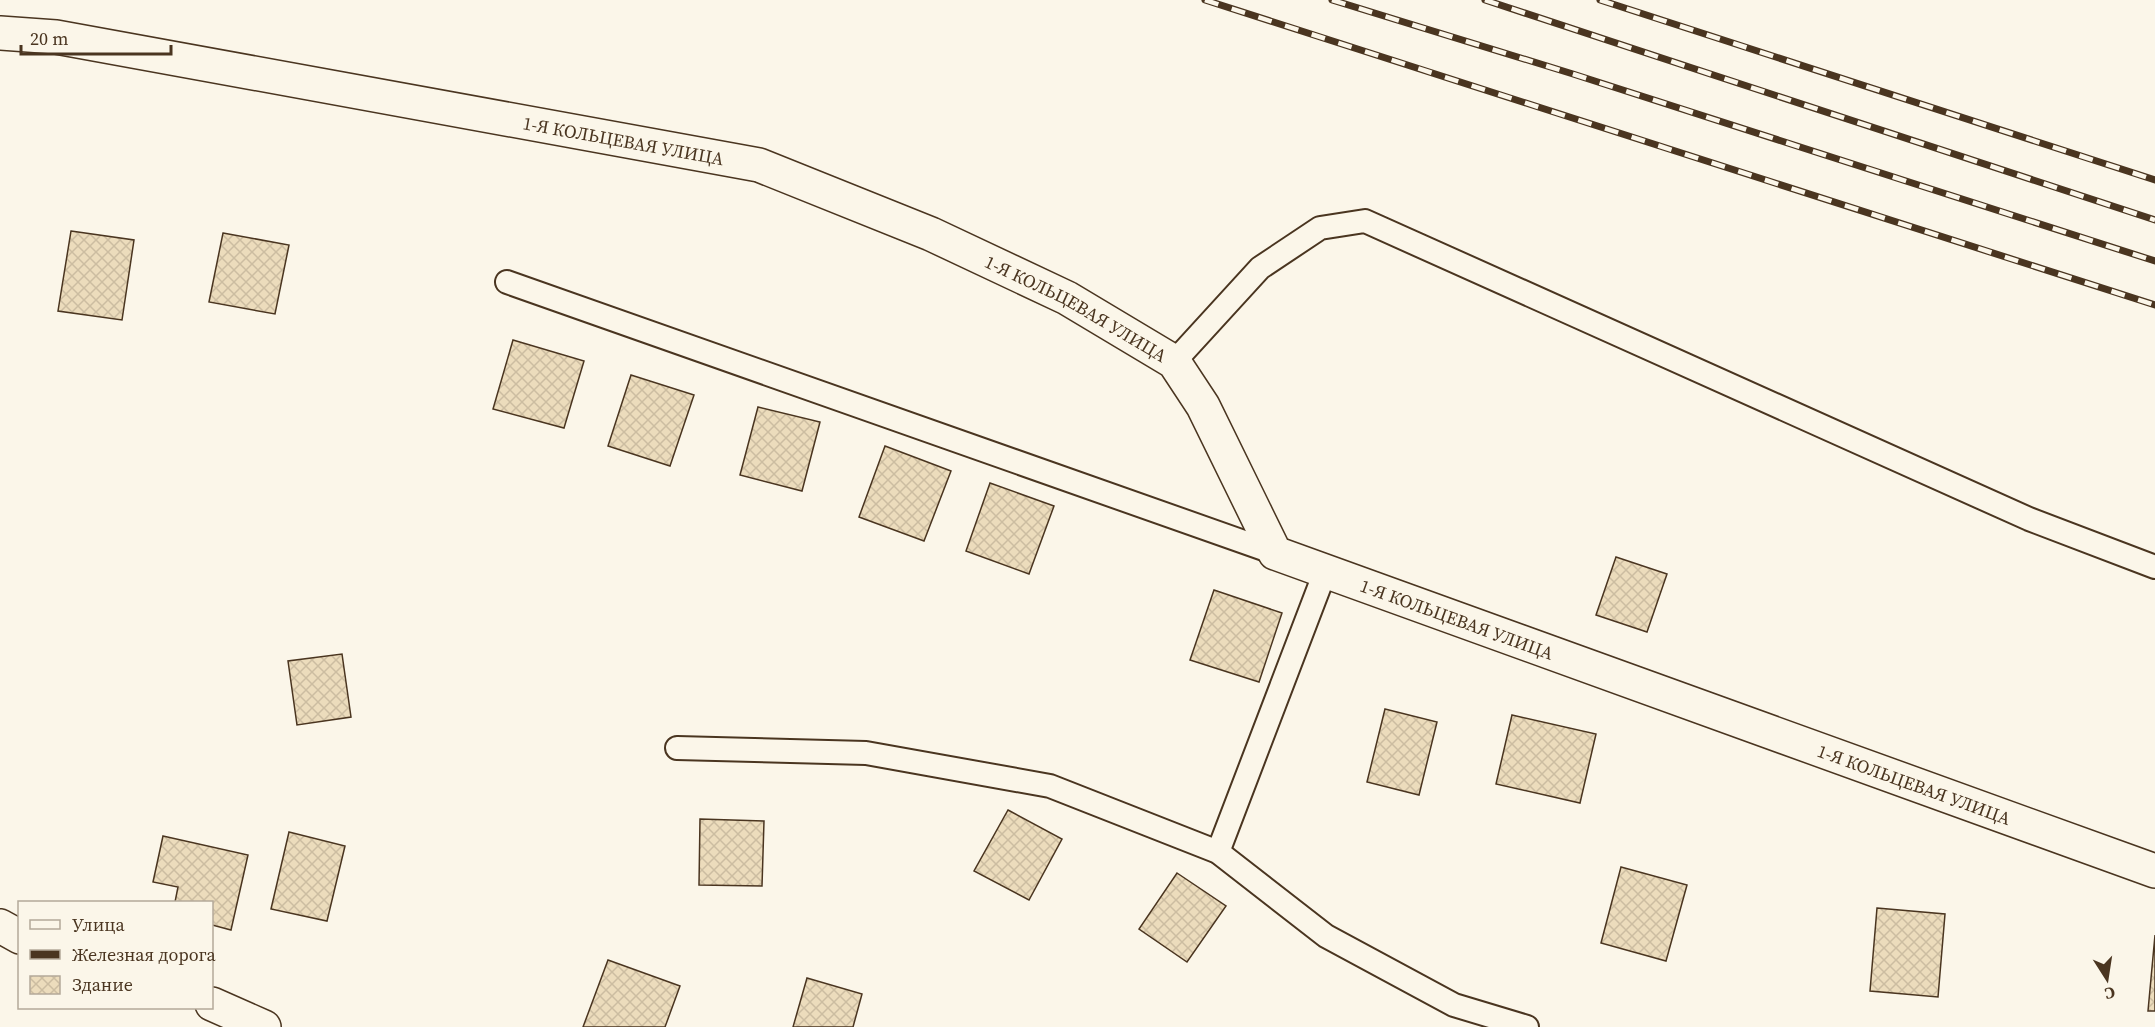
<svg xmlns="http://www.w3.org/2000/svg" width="2155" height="1027" viewBox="0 0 2155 1027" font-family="'Source Serif 4',serif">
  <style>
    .building { fill: url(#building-cross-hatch); stroke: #4a3520; stroke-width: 1.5 }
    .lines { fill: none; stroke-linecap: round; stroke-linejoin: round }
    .lane-casing { stroke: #4a3520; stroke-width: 26 }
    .street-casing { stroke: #4a3520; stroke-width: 36 }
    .lane { stroke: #fbf6e9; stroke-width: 22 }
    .street { stroke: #fbf6e9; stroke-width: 33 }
    .rail-casing { stroke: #4a3520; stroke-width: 7 }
    .rail { stroke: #fbf6e9; stroke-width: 4.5; stroke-dasharray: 14; stroke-linecap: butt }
    .labels { text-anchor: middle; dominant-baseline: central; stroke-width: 4.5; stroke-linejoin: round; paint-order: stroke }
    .street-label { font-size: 18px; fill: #4a3520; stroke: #fbf6e9 }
  </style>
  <defs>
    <pattern id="building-cross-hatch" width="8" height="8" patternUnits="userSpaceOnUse" patternTransform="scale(1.5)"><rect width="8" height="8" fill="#ecdcbc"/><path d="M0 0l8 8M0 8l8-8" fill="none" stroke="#ccbda1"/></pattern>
  </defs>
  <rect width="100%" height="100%" fill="#fbf6e9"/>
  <g class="building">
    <path d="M 71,231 L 134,240 L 122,320 L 58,311 Z"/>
    <path d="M 223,233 L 289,245 L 275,314 L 209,302 Z"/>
    <path d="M 513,340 L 584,361 L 564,428 L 493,409 Z"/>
    <path d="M 631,375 L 694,395 L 670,466 L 608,446 Z"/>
    <path d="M 758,407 L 820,422 L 802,491 L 740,475 Z"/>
    <path d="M 885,446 L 951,471 L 924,541 L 859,517 Z"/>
    <path d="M 990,483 L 1054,506 L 1029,574 L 966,551 Z"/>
    <path d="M 1616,557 L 1667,574 L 1647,632 L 1596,615 Z"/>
    <path d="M 1214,590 L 1282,613 L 1259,682 L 1190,660 Z"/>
    <path d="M 342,654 L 351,717 L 297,725 L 288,661 Z"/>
    <path d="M 1385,709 L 1437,722 L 1419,795 L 1367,782 Z"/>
    <path d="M 1512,715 L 1596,734 L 1580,803 L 1496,784 Z"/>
    <path d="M 1008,810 L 1062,839 L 1029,900 L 974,871 Z"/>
    <path d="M 700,819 L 764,821 L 762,886 L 699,885 Z"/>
    <path d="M 289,832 L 345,846 L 327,921 L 271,909 Z"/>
    <path d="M 163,836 L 248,855 L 231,930 L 212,925 L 212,902 L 175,902 L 178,887 L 153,882 Z"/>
    <path d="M 1621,867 L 1687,885 L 1666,961 L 1601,943 Z"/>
    <path d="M 1177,873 L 1226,906 L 1187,962 L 1139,929 Z"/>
    <path d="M 1877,908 L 1945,914 L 1938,997 L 1870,991 Z"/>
    <path d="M 2155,935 L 2155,1011 L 2148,1011 Z"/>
    <path d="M 608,960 L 680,986 L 665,1027 L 583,1027 Z"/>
    <path d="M 807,978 L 862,994 L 853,1027 L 793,1027 Z"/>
  </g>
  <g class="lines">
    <g class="lane-casing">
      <g id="lane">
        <path d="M 507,282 L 1275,553"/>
        <path d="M 1174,362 L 1260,268 L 1320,228 L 1365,221 L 2029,519 L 2155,567"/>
        <path d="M 677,748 L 866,753 L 1050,786 L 1218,852 L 1326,936 L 1454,1005 L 1527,1027"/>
        <path d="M 1218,852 L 1325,572"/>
      </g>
    </g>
    <g class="street-casing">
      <g id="street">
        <path id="s1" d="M 0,33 L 56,37 L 759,165 L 931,234 L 1067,298 L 1174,362 L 1203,406 L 1275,553 L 2155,871"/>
        <path d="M 0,926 L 20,937"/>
        <path d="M 212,1004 L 264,1027"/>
      </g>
    </g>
    <use href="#lane" class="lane"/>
    <use href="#street" class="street"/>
    <g class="rail-casing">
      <g id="rail">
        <path d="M 1205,0 L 2155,305"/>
        <path d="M 1332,0 L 1573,74 L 2155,261"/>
        <path d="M 1485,0 L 2155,220"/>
        <path d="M 1600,0 L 2155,180"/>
      </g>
    </g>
    <use href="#rail" class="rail"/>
  </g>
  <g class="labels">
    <g class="street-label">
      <text stroke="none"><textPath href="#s1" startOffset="633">1-Я КОЛЬЦЕВАЯ УЛИЦА</textPath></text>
      <text stroke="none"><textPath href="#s1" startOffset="1119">1-Я КОЛЬЦЕВАЯ УЛИЦА</textPath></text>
      <text stroke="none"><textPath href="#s1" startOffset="1641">1-Я КОЛЬЦЕВАЯ УЛИЦА</textPath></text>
      <text stroke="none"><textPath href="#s1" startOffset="2127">1-Я КОЛЬЦЕВАЯ УЛИЦА</textPath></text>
    </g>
  </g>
  <rect x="18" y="901" width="195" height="108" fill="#fbf6e9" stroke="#b4a999" stroke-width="1.5"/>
  <rect x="30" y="920" width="30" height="9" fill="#fbf6e9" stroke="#b4a999" stroke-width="1.5"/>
  <text x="72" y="931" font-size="18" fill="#4a3520">Улица</text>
  <rect x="30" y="950" width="30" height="9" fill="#4a3520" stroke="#b4a999" stroke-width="1.5"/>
  <text x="72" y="961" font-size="18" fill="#4a3520">Железная дорога</text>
  <rect x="30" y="976" width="30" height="18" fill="url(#building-cross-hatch)" stroke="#b4a999" stroke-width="1.5"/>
  <text x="72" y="991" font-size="18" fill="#4a3520">Здание</text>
  <g transform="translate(2107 979) rotate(168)" stroke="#fbf6e9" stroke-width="4.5" paint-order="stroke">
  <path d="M0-4.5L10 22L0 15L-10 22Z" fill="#4a3520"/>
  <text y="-9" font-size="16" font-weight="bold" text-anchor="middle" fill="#4a3520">С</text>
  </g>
  <path d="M21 45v9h150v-9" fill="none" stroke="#4a3520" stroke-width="3"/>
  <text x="30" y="45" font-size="18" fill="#4a3520" stroke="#fbf6e9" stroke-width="4.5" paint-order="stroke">20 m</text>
</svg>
